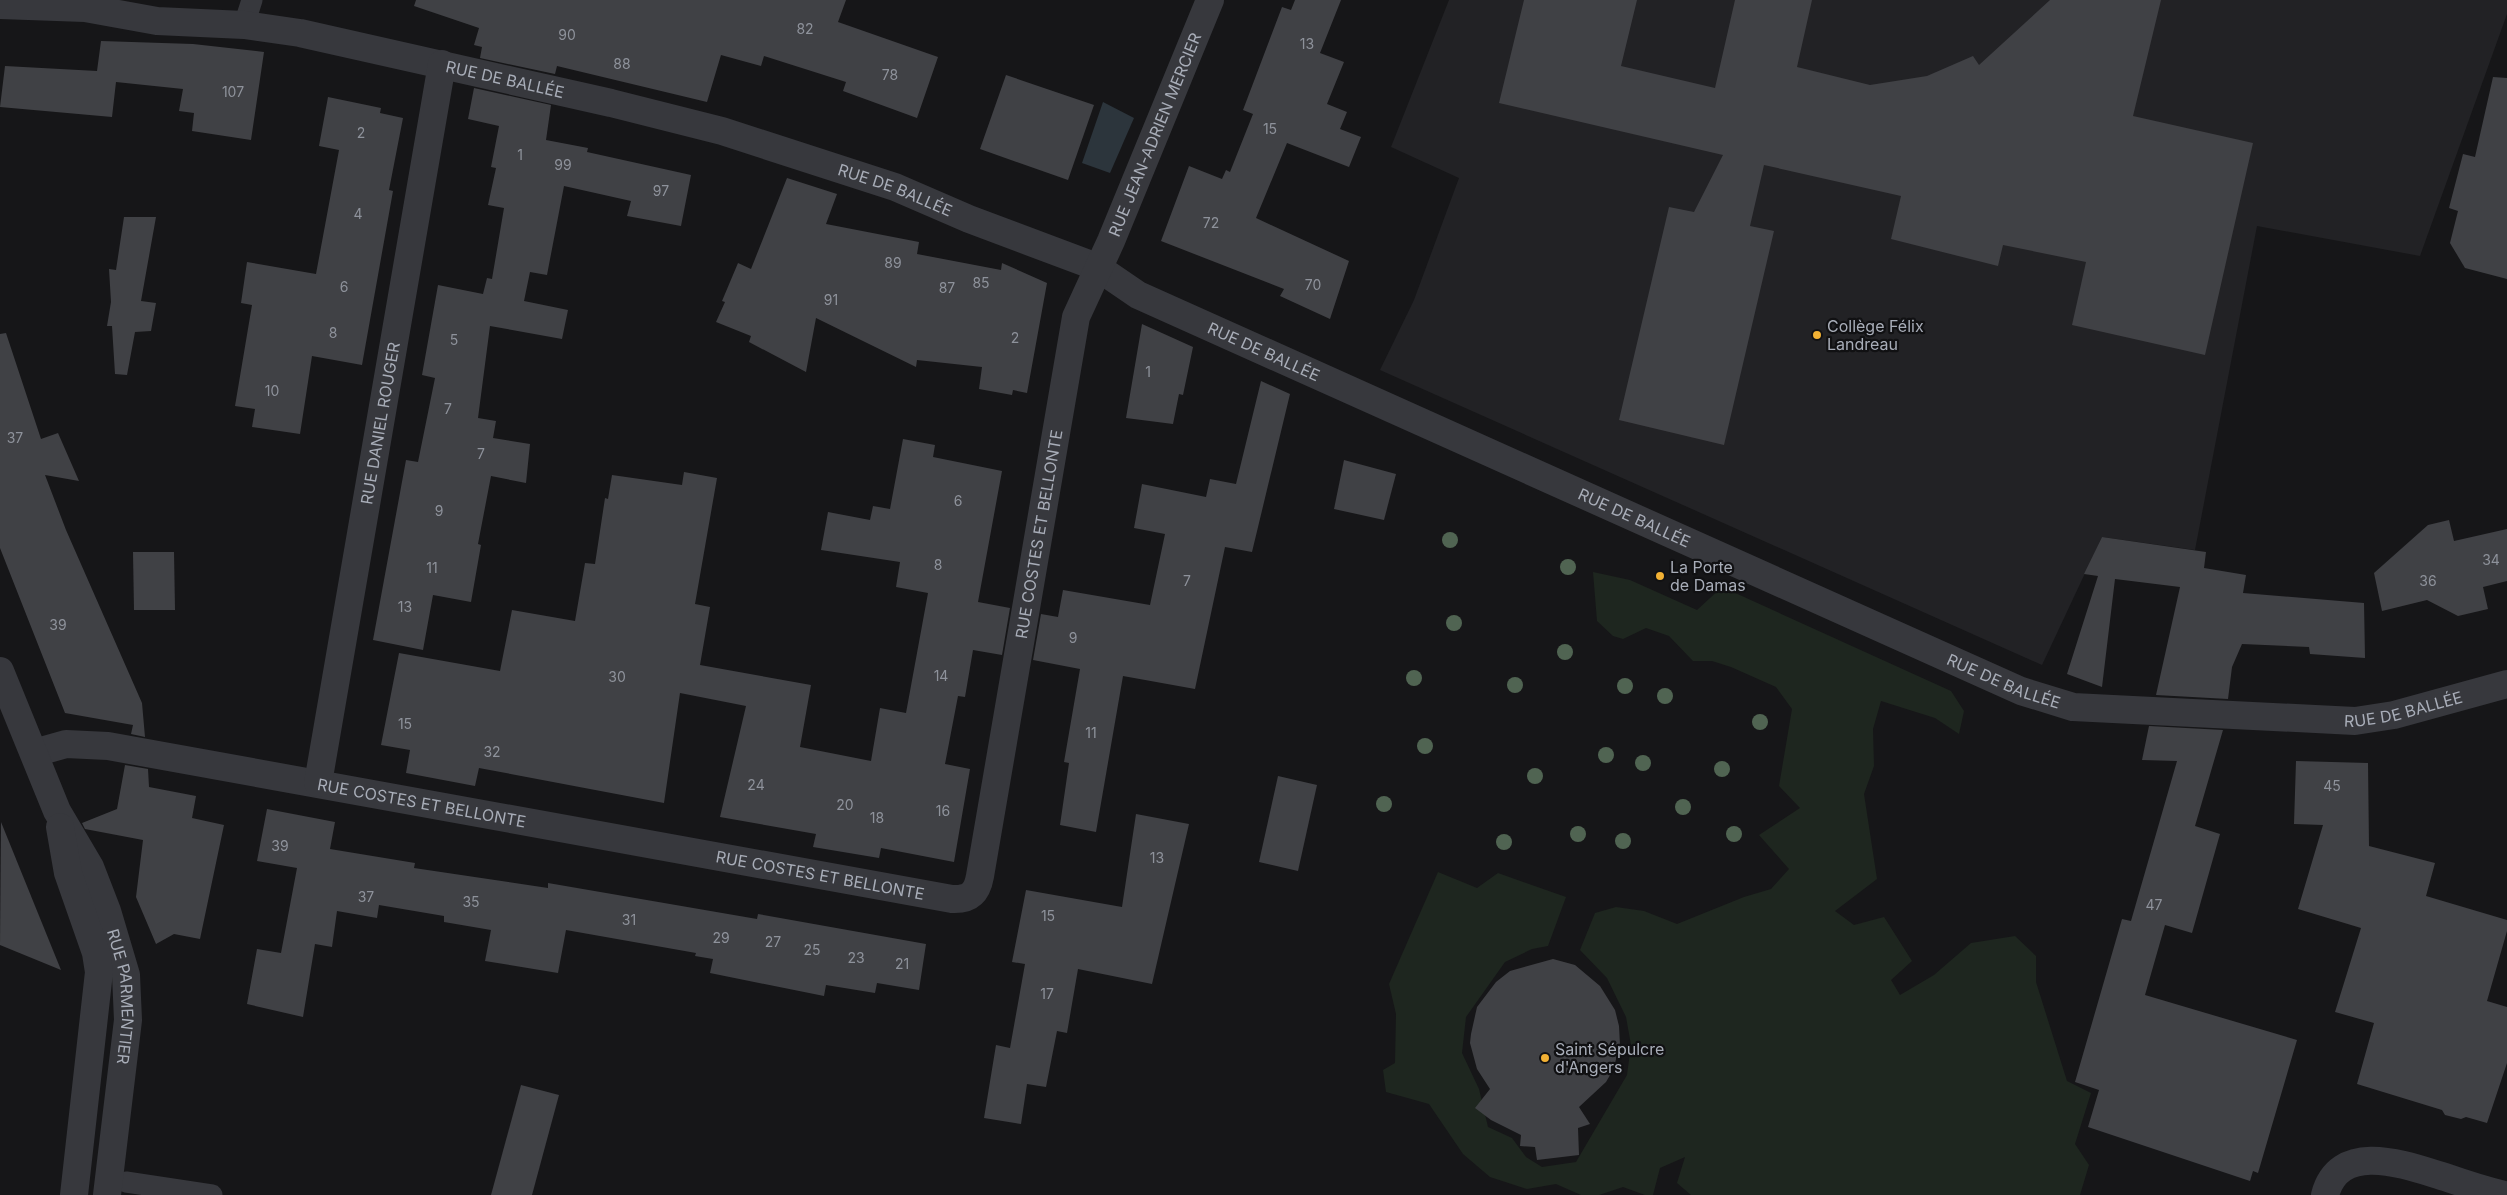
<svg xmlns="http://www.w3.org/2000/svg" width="2507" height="1195" viewBox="0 0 2507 1195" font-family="Inter,sans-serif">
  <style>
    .built { fill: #222225 }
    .green { fill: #1e261f }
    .water { fill: #2c353c }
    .building { fill: #404145 }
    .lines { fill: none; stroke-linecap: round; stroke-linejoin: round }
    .service { stroke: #37383d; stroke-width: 21 }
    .minor { stroke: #37383d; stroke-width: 28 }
    .tertiary { stroke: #37383d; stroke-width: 28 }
    .tree { fill: #506452 }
    .poi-dot { fill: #f2b134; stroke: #111113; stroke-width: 2 }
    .labels { text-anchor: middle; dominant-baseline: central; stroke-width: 4.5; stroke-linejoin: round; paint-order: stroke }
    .number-label { font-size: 14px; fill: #8e929b }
    .street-label { font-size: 16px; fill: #a8adb8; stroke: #111113 }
    .poi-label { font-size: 16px; fill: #a8adb8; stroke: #111113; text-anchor: start }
  </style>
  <rect width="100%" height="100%" fill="#161618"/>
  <path class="built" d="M 1449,0 L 2507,0 L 2507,14 L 2420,256 L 2257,226 L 2195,550 L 2102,537 L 2042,665 L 1380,370 L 1414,300 L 1459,178 L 1391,147 Z"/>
  <path class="green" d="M 1593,572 L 1630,580 L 1697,610 L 1722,587 L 1951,691 L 1964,711 L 1959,734 L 1935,718 L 1881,701 L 1873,729 L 1874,766 L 1864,794 L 1877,879 L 1835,911 L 1854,925 L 1884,917 L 1912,961 L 1891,980 L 1900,995 L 1934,975 L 1971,943 L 2015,936 L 2036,956 L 2036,982 L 2067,1081 L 2091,1093 L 2075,1144 L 2089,1165 L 2080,1195 L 1691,1195 L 1677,1183 L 1685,1157 L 1660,1168 L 1653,1195 L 1645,1195 L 1623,1187 L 1599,1195 L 1581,1195 L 1556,1184 L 1527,1189 L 1490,1177 L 1463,1154 L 1429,1104 L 1386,1092 L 1383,1070 L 1395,1063 L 1396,1014 L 1389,984 L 1438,872 L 1477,888 L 1498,873 L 1566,897 L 1548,946 L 1532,949 L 1505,962 L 1466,1017 L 1462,1053 L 1479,1089 L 1488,1127 L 1512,1138 L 1526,1157 L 1542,1167 L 1576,1162 L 1627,1075 L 1631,1045 L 1626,1017 L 1607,978 L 1580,950 L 1595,913 L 1616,907 L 1644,911 L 1677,924 L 1744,897 L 1771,889 L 1789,869 L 1759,835 L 1800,808 L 1779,786 L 1792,709 L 1776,687 L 1731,667 L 1712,661 L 1693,661 L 1669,636 L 1646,628 L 1623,639 L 1613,636 L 1597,621 Z"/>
  <path class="water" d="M 1103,102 L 1134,118 L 1110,173 L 1082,163 Z"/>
  <g class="building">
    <path d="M 416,0 L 846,0 L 838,22 L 938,57 L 917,118 L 843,91 L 846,82 L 764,56 L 761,66 L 721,55 L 707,102 L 557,66 L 555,74 L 480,58 L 482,47 L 474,45 L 479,28 L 414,6 Z"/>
    <path d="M 1295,0 L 1341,0 L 1320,53 L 1344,62 L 1327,104 L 1347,112 L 1340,129 L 1361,137 L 1349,167 L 1287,143 L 1256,218 L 1349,261 L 1330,319 L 1280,296 L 1284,289 L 1161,241 L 1189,166 L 1222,179 L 1226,170 L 1230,172 L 1253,114 L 1243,110 L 1271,36 L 1282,7 L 1291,10 Z"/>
    <path d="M 1524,0 L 1637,0 L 1621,66 L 1715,88 L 1735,0 L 1812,0 L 1797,67 L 1870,85 L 1927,76 L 1973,56 L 1979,65 L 2050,0 L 2161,0 L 2133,116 L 2253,143 L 2205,355 L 2072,325 L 2086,262 L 2003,245 L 1998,266 L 1891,239 L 1901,196 L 1764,165 L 1750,226 L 1774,231 L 1724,445 L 1619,420 L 1669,207 L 1694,212 L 1723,155 L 1499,103 Z"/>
    <path d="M 101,41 L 193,44 L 264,52 L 251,140 L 192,131 L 194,113 L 179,111 L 183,89 L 116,82 L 112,117 L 0,107 L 5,66 L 97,71 Z"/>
    <path d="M 1006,75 L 1094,105 L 1068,180 L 980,149 Z"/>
    <path d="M 2493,77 L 2507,78 L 2507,279 L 2465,268 L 2450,243 L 2458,211 L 2449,208 L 2463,154 L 2475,157 Z"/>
    <path d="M 474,88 L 551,105 L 546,140 L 588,148 L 587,152 L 691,175 L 681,226 L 627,216 L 631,201 L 564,186 L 547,275 L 530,272 L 524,301 L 568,310 L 562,339 L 490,326 L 478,418 L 496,421 L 493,438 L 530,444 L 526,483 L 491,476 L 478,544 L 481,545 L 471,602 L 433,595 L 423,650 L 373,640 L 406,460 L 418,462 L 435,378 L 422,375 L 438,285 L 483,294 L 487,278 L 492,279 L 504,208 L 488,205 L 496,168 L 491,167 L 499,126 L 468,119 Z"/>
    <path d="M 328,97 L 381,108 L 380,113 L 403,118 L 389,190 L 393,191 L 362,365 L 312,356 L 300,434 L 252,427 L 255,409 L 235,406 L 252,305 L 241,303 L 247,262 L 316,274 L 339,150 L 319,146 Z"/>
    <path d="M 787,178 L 837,194 L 826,224 L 919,242 L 917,254 L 1001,270 L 1002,263 L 1047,283 L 1027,393 L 1013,390 L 1012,395 L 979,389 L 982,367 L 917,360 L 916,367 L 816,318 L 806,372 L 749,342 L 751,336 L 716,322 L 725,302 L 722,301 L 738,263 L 751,269 Z"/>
    <path d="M 124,217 L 156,217 L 141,301 L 156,303 L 151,331 L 135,332 L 127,375 L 115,374 L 112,326 L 107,326 L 111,302 L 109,269 L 116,270 Z"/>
    <path d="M 1142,324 L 1193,347 L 1183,395 L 1179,394 L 1173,424 L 1126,418 Z"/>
    <path d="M 6,333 L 41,439 L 58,433 L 79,481 L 45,475 L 66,530 L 142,703 L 145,737 L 131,734 L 133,725 L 65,713 L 0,548 L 0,334 Z"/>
    <path d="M 1261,381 L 1290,394 L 1252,552 L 1225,547 L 1195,689 L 1123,676 L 1096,832 L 1060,825 L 1069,763 L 1064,762 L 1080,669 L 1033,660 L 1041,614 L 1058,617 L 1063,590 L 1150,605 L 1165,534 L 1134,528 L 1142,484 L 1206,497 L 1210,479 L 1236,484 Z"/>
    <path d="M 903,439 L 935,445 L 933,457 L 1002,471 L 978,602 L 1010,608 L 1002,655 L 973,650 L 965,697 L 958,696 L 945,764 L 970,769 L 954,862 L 881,848 L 879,858 L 813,847 L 816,834 L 720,817 L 746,706 L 680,693 L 664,803 L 479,768 L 475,786 L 406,773 L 410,750 L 381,745 L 399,653 L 500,671 L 512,610 L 575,621 L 585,563 L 595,564 L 605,498 L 608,499 L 612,475 L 682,485 L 684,472 L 717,478 L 695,604 L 710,607 L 700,665 L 811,685 L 800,747 L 871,761 L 880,708 L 906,713 L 928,593 L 896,587 L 900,562 L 821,550 L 828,512 L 870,520 L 873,506 L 890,509 Z"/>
    <path d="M 1344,460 L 1396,474 L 1384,520 L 1334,509 Z"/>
    <path d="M 2449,520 L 2454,541 L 2507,529 L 2507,581 L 2483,587 L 2488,609 L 2458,616 L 2427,600 L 2382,611 L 2374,573 L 2428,525 Z"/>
    <path d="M 2102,537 L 2206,552 L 2204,568 L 2246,575 L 2243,593 L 2364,603 L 2365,658 L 2310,654 L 2309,647 L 2242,644 L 2232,667 L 2228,699 L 2156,695 L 2180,587 L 2115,579 L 2102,687 L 2067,674 L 2098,576 L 2084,574 Z"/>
    <path d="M 133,552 L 174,552 L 175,610 L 134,610 Z"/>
    <path d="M 2149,726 L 2223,730 L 2195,826 L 2220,834 L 2192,933 L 2165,925 L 2145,995 L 2297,1040 L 2258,1173 L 2253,1171 L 2250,1181 L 2088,1127 L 2099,1090 L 2075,1082 L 2122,919 L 2131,921 L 2177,761 L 2142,760 Z"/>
    <path d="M 2296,761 L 2368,763 L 2369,846 L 2435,863 L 2426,896 L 2507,920 L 2507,931 L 2487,1001 L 2507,1007 L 2507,1063 L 2487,1123 L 2466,1117 L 2461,1119 L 2445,1115 L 2442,1110 L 2357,1084 L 2374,1023 L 2335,1012 L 2361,928 L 2298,909 L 2323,825 L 2294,824 Z"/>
    <path d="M 125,765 L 148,769 L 149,787 L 196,796 L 192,818 L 224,825 L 200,939 L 174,934 L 156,944 L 136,897 L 143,840 L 85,829 L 82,823 L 117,809 Z"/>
    <path d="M 1278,776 L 1317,785 L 1298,871 L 1259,862 Z"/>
    <path d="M 267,809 L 335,822 L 330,849 L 415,863 L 414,868 L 548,888 L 548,883 L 757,919 L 758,914 L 926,944 L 919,990 L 877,983 L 875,993 L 826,985 L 824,996 L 710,973 L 713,959 L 695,956 L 696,953 L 566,930 L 558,973 L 485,961 L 491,930 L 444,922 L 444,916 L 379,905 L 377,918 L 337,911 L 332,947 L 315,944 L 303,1017 L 247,1004 L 257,949 L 281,953 L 297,868 L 257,861 Z"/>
    <path d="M 1136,814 L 1189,824 L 1152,984 L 1078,969 L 1067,1033 L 1057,1031 L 1046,1087 L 1027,1084 L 1021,1124 L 984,1118 L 996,1045 L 1010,1048 L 1025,964 L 1012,962 L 1026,890 L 1122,907 Z"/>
    <path d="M 1,822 L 61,970 L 0,945 Z"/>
    <path d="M 1553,959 L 1575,965 L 1600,986 L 1615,1010 L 1619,1026 L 1620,1045 L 1613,1070 L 1606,1082 L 1579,1107 L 1590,1124 L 1578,1128 L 1579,1155 L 1537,1160 L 1535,1147 L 1520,1146 L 1521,1135 L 1491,1120 L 1475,1108 L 1490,1089 L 1477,1069 L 1470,1043 L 1471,1034 L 1477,1007 L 1496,982 L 1510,971 Z"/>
    <path d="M 521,1085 L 559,1095 L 532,1195 L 491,1195 Z"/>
  </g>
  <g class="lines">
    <g class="service">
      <path d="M 244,25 L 252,0"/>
      <path d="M 126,1182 L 212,1195"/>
    </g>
    <g class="minor">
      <path id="s1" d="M 0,5 L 85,8 L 157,21 L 244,25 L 300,33 L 611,103 L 722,131 L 895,187 L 969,219 L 1097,267 L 1138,295 L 2021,691 L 2073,707 L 2355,721 L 2394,715 L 2507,684"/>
      <path id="s2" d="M 34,753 L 66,744 L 108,746 L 952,899 C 970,900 977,893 980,876 L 1076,317 L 1111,241 L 1210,0"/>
      <path id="s3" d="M 318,783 L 442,64"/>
      <path d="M 2325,1195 C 2340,1139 2408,1166 2445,1177 C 2465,1184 2484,1190 2504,1195"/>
    </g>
    <g class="tertiary">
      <path id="s4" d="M 0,671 L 57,811 L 90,867 L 107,911 L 126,975 L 128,1020 L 107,1195"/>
      <path d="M 60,827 L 68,873 L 96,953 L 99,972 L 74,1195"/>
    </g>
  </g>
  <g class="tree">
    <circle cx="1450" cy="540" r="8"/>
    <circle cx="1568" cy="567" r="8"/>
    <circle cx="1454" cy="623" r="8"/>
    <circle cx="1565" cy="652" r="8"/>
    <circle cx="1414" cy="678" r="8"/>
    <circle cx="1515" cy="685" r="8"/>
    <circle cx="1625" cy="686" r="8"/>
    <circle cx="1665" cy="696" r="8"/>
    <circle cx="1760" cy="722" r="8"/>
    <circle cx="1425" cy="746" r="8"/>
    <circle cx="1606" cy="755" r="8"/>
    <circle cx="1643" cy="763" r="8"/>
    <circle cx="1722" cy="769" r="8"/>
    <circle cx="1535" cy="776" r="8"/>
    <circle cx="1384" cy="804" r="8"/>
    <circle cx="1683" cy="807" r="8"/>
    <circle cx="1578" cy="834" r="8"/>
    <circle cx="1734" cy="834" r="8"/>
    <circle cx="1623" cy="841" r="8"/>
    <circle cx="1504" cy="842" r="8"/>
  </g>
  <g class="poi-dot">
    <circle cx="1817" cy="335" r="5"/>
    <circle cx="1660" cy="576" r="5"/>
    <circle cx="1545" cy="1058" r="5"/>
  </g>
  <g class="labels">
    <g class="number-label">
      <text x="805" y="28">82</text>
      <text x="567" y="34">90</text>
      <text x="1307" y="43">13</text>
      <text x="622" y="63">88</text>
      <text x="890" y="74">78</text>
      <text x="233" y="91">107</text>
      <text x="1270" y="128">15</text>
      <text x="361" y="132">2</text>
      <text x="520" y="154">1</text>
      <text x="563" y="164">99</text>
      <text x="661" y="190">97</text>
      <text x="358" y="213">4</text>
      <text x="1211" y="222">72</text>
      <text x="893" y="262">89</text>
      <text x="981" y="282">85</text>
      <text x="1313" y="284">70</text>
      <text x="344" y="286">6</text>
      <text x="947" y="287">87</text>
      <text x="831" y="299">91</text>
      <text x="333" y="332">8</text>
      <text x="1015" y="337">2</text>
      <text x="454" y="339">5</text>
      <text x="1148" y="371">1</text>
      <text x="272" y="390">10</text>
      <text x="448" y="408">7</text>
      <text x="15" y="437">37</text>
      <text x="481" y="453">7</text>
      <text x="958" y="500">6</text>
      <text x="439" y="510">9</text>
      <text x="2491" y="559">34</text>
      <text x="938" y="564">8</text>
      <text x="432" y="567">11</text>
      <text x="1187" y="580">7</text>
      <text x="2428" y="580">36</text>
      <text x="405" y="606">13</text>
      <text x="58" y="624">39</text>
      <text x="1073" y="637">9</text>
      <text x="941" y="675">14</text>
      <text x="617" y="676">30</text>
      <text x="405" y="723">15</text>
      <text x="1091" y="732">11</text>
      <text x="492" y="751">32</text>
      <text x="756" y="784">24</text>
      <text x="2332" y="785">45</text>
      <text x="845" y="804">20</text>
      <text x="943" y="810">16</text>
      <text x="877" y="817">18</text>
      <text x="280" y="845">39</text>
      <text x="1157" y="857">13</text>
      <text x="366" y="896">37</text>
      <text x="471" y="901">35</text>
      <text x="2154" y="904">47</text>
      <text x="1048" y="915">15</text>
      <text x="629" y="919">31</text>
      <text x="721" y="937">29</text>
      <text x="773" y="941">27</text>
      <text x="812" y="949">25</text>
      <text x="856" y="957">23</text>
      <text x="902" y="963">21</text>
      <text x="1047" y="993">17</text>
    </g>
    <g class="street-label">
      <text stroke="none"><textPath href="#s1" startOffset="512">RUE DE BALLÉE</textPath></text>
      <text stroke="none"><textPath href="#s2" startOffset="1740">RUE JEAN-ADRIEN MERCIER</textPath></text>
      <text stroke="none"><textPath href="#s1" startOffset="918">RUE DE BALLÉE</textPath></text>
      <text stroke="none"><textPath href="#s1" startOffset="1322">RUE DE BALLÉE</textPath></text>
      <text stroke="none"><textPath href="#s3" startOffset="365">RUE DANIEL ROUGER</textPath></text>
      <text stroke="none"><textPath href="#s1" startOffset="1728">RUE DE BALLÉE</textPath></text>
      <text stroke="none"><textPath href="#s2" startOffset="1321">RUE COSTES ET BELLONTE</textPath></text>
      <text stroke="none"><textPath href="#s1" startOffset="2132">RUE DE BALLÉE</textPath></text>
      <text stroke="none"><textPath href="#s1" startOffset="2538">RUE DE BALLÉE</textPath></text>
      <text stroke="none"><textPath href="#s2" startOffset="394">RUE COSTES ET BELLONTE</textPath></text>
      <text stroke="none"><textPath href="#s2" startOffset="799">RUE COSTES ET BELLONTE</textPath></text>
      <text stroke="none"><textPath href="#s4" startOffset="351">RUE PARMENTIER</textPath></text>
    </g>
    <g class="poi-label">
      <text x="1827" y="326">Collège Félix<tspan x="1827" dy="18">Landreau</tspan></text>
      <text x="1670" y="567">La Porte<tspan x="1670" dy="18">de Damas</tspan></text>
      <text x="1555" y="1049">Saint Sépulcre<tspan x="1555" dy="18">d'Angers</tspan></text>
    </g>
  </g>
</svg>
